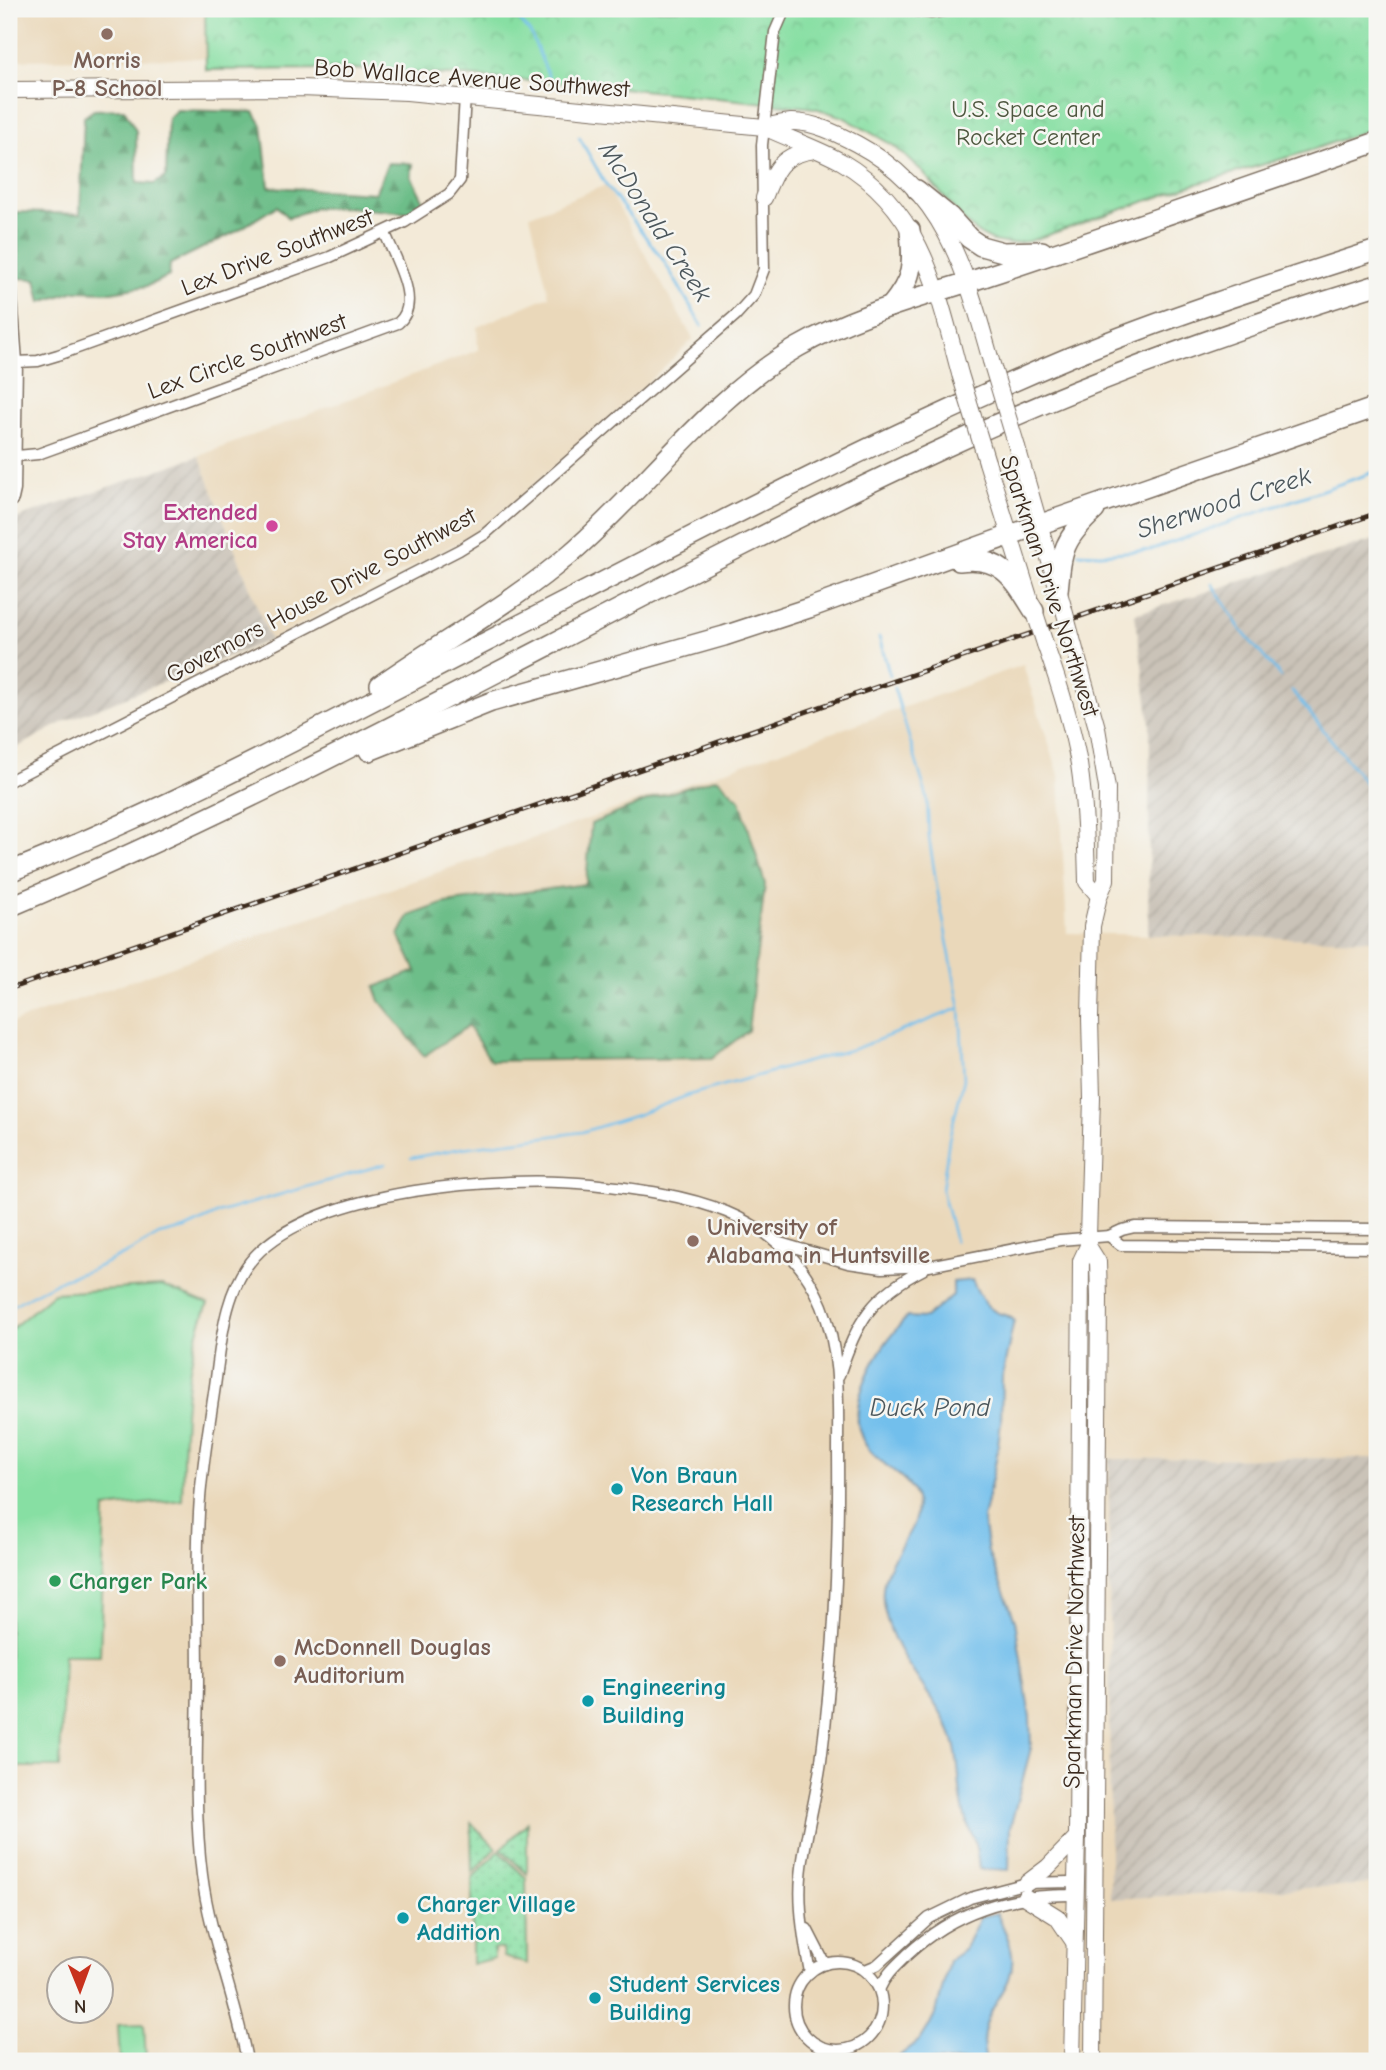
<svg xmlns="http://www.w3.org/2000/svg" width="1386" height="2070" viewBox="0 0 1386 2070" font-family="'Comic Neue',sans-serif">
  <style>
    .built { fill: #ead8ba; fill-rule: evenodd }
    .industrial { fill: url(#industrial-furrows) }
    .grass { fill: url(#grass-dots); stroke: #618460; stroke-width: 2 }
    .forest { fill: url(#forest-firs); stroke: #547454; stroke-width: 2 }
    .park { fill: url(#park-crowns); stroke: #618460; stroke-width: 2 }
    .pitch { fill: #87dfa3; stroke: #618460; stroke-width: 2 }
    .water { fill: #72bfec; stroke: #567485; stroke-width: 2 }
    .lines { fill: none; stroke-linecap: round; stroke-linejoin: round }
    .stream { stroke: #72bfec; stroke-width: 2.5 }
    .minor-casing { stroke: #7b6d5f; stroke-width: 13 }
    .secondary-casing { stroke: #7b6d5f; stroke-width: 18 }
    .motorway-casing { stroke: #7b6d5f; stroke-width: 22 }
    .minor { stroke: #fff; stroke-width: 10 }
    .secondary { stroke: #fff; stroke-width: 16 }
    .motorway { stroke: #fff; stroke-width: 19 }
    .rail-casing { stroke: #3b2a1e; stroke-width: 5 }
    .rail { stroke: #f6f6f2; stroke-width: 2.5; stroke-dasharray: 8; stroke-linecap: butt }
    .secondary-bridge-casing { stroke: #7b6d5f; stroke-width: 18; stroke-linecap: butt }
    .secondary-bridge { stroke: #fff; stroke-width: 16 }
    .education-dot { fill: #8d6e63; stroke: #f6f6f2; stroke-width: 2.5 }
    .hotel-dot { fill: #d1479c; stroke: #f6f6f2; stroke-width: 2.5 }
    .culture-dot { fill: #0f9aa8; stroke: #f6f6f2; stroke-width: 2.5 }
    .leisure-dot { fill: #2e9e5b; stroke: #f6f6f2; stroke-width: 2.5 }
    .labels { text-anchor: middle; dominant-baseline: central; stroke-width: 5; stroke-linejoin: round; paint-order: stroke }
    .education-label { font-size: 24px; font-weight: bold; fill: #785e54; stroke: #f6f6f2; text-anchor: start }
    .street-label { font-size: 24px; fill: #3b2a1e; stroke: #f6f6f2 }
    .park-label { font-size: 24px; fill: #4e573f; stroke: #f6f6f2 }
    .hotel-label { font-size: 24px; font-weight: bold; fill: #b23c85; stroke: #f6f6f2; text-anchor: end }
    .culture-label { font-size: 24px; font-weight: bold; fill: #0d838f; stroke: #f6f6f2; text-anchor: start }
    .leisure-label { font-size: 24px; font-weight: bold; fill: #27864d; stroke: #f6f6f2; text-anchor: start }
    .water-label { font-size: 26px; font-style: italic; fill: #4c575c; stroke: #f6f6f2 }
  </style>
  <defs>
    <pattern id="industrial-furrows" width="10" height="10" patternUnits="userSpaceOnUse" patternTransform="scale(1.75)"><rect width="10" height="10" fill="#cac3b8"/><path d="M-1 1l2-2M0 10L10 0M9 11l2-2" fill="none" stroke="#aea89e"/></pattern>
    <pattern id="grass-dots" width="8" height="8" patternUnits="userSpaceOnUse" patternTransform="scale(1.75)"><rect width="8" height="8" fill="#87dfa3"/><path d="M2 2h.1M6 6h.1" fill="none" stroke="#75c08c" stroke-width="1.8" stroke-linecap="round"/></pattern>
    <pattern id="forest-firs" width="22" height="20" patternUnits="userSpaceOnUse" patternTransform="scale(1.75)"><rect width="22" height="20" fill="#6dbe89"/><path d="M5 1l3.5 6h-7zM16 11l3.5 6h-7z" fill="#5b9b6f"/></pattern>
    <pattern id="park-crowns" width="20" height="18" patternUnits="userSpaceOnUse" patternTransform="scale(1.75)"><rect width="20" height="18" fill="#87dfa3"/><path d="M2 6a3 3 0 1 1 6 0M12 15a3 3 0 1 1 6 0" fill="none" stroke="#75c08c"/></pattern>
  </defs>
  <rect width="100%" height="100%" fill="#f6f6f2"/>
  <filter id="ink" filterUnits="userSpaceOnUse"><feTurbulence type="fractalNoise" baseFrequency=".0143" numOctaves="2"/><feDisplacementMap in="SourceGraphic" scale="14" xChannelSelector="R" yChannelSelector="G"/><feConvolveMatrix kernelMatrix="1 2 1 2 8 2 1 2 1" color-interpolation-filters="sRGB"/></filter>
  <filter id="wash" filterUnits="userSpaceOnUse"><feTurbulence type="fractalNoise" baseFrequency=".00686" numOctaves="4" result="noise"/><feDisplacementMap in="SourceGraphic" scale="28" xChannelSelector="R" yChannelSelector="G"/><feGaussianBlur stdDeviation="1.57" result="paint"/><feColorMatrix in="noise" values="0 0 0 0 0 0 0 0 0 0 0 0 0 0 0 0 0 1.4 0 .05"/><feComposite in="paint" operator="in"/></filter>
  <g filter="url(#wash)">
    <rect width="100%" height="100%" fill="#f3ead8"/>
    <g class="built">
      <path d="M 9,9 L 205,9 L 206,58 L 9,60 Z"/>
      <path d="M 606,185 L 693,339 L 629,401 L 490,523 L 455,544 L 270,640 L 199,456 L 478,350 L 477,327 L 549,296 L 530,215 Z"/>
      <path d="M 1023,665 L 1059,775 L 1067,933 L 1377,940 L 1377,1458 L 1110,1459 L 1110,1899 L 1377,1884 L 1377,2061 L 9,2061 L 9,1024 ZM 60,1968 L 102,1968 L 102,2010 L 60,2010 Z"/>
    </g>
    <g class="industrial">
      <path d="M 199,456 L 270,640 L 65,721 L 9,752 L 9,521 Z"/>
      <path d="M 1377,539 L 1377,940 L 1148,935 L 1150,723 L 1135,614 Z"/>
      <path d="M 1377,1458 L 1377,1884 L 1110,1899 L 1109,1459 Z"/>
    </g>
    <g class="grass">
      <path d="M 471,1823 L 496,1848 L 472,1873 Z"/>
      <path d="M 527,1823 L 527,1874 L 501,1849 Z"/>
      <path d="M 499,1851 L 526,1878 L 527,1964 L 504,1957 L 503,1949 L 494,1949 L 494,1958 L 472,1964 L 472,1878 Z"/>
    </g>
    <g class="forest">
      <path d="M 124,109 L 136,131 L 137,183 L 154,184 L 166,177 L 168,118 L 177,110 L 254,112 L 262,125 L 269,187 L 375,193 L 388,163 L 413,164 L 411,176 L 424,202 L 407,213 L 347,207 L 315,208 L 288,218 L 277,206 L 235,232 L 170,264 L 169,276 L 147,286 L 111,292 L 75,291 L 41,302 L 36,279 L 19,278 L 16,212 L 80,214 L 84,117 L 94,110 Z"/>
      <path d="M 717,778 L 740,800 L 765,884 L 748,1031 L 712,1058 L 491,1061 L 468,1026 L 424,1056 L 380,1001 L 375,987 L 416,971 L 399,935 L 409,916 L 445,903 L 586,884 L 591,824 L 654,798 Z"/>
    </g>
    <path class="park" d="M 205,9 L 1377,9 L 1377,127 L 1306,152 L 1193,185 L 1030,241 L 1009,244 L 993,241 L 981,235 L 967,224 L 920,169 L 894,146 L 843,117 L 815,108 L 603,86 L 419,73 L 350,69 L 206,70 Z"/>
    <g class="pitch">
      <path d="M 162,1286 L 208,1304 C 182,1364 184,1436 182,1500 L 105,1508 L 100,1655 L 64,1655 L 60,1767 L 9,1767 L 9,1331 L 54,1293 Z"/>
      <path d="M 144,2024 L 146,2060 L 120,2061 L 118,2025 Z"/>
    </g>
    <g class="water">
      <path d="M 972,1280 C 978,1292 984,1307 998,1313 C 1005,1315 1008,1315 1014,1320 L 1002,1378 L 1001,1422 L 996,1460 L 983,1519 L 988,1552 L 1015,1620 L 1030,1717 L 1031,1748 L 1010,1828 L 1009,1870 L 979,1869 C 978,1861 977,1851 975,1843 C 972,1833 967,1823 964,1813 C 957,1786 961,1755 949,1729 C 928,1685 895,1660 884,1608 C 874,1558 924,1536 916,1499 C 912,1479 886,1468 873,1454 C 834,1414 878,1348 907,1317 L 925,1318 L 953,1295 L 953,1282 Z"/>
      <path d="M 997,1913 C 1002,1926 1011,1941 1012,1954 C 1017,1996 972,2008 986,2061 L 893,2061 L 921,2039 L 929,2026 L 937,2010 L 949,1961 L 965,1948 L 980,1917 Z"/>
    </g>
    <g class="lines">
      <g class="stream">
        <path d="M 511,9 L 531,34 L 549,77"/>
        <path d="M 579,137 L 606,185 L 664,261 L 702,326"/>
        <path d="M 1078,553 L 1100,554 L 1150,550 L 1377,471"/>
        <path d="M 1212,584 L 1241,630 L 1281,677"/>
        <path d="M 879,637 L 890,676"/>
        <path d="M 894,688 L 927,797 L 929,838 L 937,888 L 960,1008 L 964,1079 L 949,1139 L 942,1190 L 955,1241"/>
        <path d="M 1292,691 L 1377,797"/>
        <path d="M 411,1158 L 462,1148 L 582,1132 L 637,1115 L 689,1095 L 857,1048 L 960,1008"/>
        <path d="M 9,1307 L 63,1279 L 91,1270 L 129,1252 L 159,1235 L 185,1229 L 221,1212 L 385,1164"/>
      </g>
    </g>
  </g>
  <g filter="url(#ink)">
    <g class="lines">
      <g class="minor-casing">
        <g id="minor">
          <path d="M 905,9 L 931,13 L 955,9"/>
          <path d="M 9,256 L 17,362 L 15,490 L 13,499 L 9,504"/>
          <path d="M 17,362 L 38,361 L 58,355 L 330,257 L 405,222 L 449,194 L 460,180 L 465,96"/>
          <path d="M 17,456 L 38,454 L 398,323 C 423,303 394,257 385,233"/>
          <path d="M 9,781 L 459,550 L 485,534 L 736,315 L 754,295 L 764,269 L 762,145 L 775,32 L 785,9"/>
          <path d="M 1109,1236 L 1121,1245 L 1377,1248"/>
          <path d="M 780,1243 L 848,1263 L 882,1268 L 929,1266 L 1060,1240 L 1109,1236 L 1122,1230 L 1135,1227 L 1377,1229"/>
          <path d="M 839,1375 C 858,1320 871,1296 924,1269"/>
          <path d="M 807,1929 L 825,1964"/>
          <circle cx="838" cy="2006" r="44"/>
          <path d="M 865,1970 L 877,1965 L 929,1918 L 970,1898 L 1027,1883 L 1070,1882 L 1076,1888"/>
          <path d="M 880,1988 C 886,1974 896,1966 907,1955 C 954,1911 1007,1895 1070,1895 L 1076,1888"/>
          <path d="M 247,2061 C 236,1998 210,1938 202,1875 C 194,1812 197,1747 198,1683 C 198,1627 196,1570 199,1513 C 201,1470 209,1428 215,1386 C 221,1343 224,1289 255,1256 C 318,1188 503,1175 591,1184 C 684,1194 782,1208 822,1306 C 841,1353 838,1404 838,1453 C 839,1556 834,1659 821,1761 C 816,1800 804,1838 801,1877 C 798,1907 804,1942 810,1972"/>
        </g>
      </g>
      <g class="secondary-casing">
        <g id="secondary">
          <path d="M 9,90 L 300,88 L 407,92 L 764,127 C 773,125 782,123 791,122 C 812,121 838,134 857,144 C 945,191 966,272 991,361"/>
          <path d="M 764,127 C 789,139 817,148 842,162 C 922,209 938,292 960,374"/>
          <path d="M 764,198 C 775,169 781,154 815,150"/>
          <path d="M 1017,447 L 1064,610"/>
          <path d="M 987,462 L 1029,597"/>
          <path d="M 1072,639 L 1097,728 L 1107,788 L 1106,880 L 1099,896 L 1092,926 L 1090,1019 L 1092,1098 L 1088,1237 L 1088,1246 L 1081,1261 L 1077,1837 L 1072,2061"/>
          <path d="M 1045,644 C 1059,683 1072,723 1079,764 C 1085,803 1086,842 1087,882 L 1099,896"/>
          <path d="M 1088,1246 L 1098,1262 L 1099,1298 L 1093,2061"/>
          <path d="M 1027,1883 L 1048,1867 L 1077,1837"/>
          <path d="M 1025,1897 L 1057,1917 L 1074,1942"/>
        </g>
      </g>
      <g class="motorway-casing">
        <g id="motorway">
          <path d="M 917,190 L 949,216 L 969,238 L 981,246 L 1003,252 L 1042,251"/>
          <path d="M 890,307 C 914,278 913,266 910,230"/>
          <path d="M 959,561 C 1002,555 1014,579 1034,611"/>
          <path d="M 1058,591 C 1062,549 1063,540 1095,510"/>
          <path d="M 380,685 C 444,640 512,604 571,553 C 648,487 709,398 798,347 C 860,311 931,295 999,272 C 1125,230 1251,186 1377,142"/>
          <path d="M 369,751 L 491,702 L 724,636 L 809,608 L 1041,524 L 1377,407"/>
          <path d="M 9,872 C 189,801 360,706 533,618 C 709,527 887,434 1070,357 C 1170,316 1274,283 1377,250"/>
          <path d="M 9,907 C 330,773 630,593 946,447 C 1085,382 1230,330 1377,285"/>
        </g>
      </g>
      <use href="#minor" class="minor"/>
      <use href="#secondary" class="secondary"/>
      <use href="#motorway" class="motorway"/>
      <g class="rail-casing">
        <path id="rail" d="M 9,989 L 1377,513"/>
      </g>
      <use href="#rail" class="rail"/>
      <g class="secondary-bridge-casing">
        <g id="secondary-bridge">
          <path d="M 991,361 L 1017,447"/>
          <path d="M 960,374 L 987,462"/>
          <path d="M 1064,610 L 1072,639"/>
          <path d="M 1036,616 L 1045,644"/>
        </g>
      </g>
      <use href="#secondary-bridge" class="secondary-bridge"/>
    </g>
  </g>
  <g class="education-dot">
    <circle cx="107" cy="34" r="7"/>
    <circle cx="693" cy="1241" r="7"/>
    <circle cx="280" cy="1661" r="7"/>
  </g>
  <circle class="hotel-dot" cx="272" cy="526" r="7"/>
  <g class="culture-dot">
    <circle cx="617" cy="1489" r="7"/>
    <circle cx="588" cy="1701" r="7"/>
    <circle cx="403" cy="1918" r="7"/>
    <circle cx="595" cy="1998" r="7"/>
  </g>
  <circle class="leisure-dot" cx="55" cy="1581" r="7"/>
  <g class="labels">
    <g class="education-label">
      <text x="107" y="60" text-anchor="middle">Morris<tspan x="107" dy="28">P-8 School</tspan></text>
      <text x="707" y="1227">University of<tspan x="707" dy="28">Alabama in Huntsville</tspan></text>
      <text x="294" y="1647">McDonnell Douglas<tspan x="294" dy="28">Auditorium</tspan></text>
    </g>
    <g class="street-label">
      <text transform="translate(472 78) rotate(4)">Bob Wallace Avenue Southwest</text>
      <text transform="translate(277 252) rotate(-21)">Lex Drive Southwest</text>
      <text transform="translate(247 356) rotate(-20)">Lex Circle Southwest</text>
      <text transform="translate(1050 586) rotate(72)">Sparkman Drive Northwest</text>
      <text transform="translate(321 595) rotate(-28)">Governors House Drive Southwest</text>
      <text transform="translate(1074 1652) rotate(-89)">Sparkman Drive Northwest</text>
    </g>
    <g class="park-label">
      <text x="1028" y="109">U.S. Space and<tspan x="1028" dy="28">Rocket Center</tspan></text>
    </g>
    <g class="hotel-label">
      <text x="258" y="512">Extended<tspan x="258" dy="28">Stay America</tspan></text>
    </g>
    <g class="culture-label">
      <text x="631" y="1475">Von Braun<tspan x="631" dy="28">Research Hall</tspan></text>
      <text x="602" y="1687">Engineering<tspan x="602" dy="28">Building</tspan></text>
      <text x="417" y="1904">Charger Village<tspan x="417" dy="28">Addition</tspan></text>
      <text x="609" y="1984">Student Services<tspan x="609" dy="28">Building</tspan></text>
    </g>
    <g class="leisure-label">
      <text x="69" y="1581">Charger Park</text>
    </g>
    <g class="water-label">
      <text transform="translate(655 222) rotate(57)">McDonald Creek</text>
      <text transform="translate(1224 503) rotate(-18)">Sherwood Creek</text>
      <text x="930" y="1408">Duck Pond</text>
    </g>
  </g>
  <rect width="1386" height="2070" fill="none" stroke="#f6f6f2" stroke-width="35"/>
  <g transform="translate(80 1990) rotate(179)"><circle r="33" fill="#f6f6f2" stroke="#aba49d" stroke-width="2"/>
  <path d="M0-5L12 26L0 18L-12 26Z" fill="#c8321e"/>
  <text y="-10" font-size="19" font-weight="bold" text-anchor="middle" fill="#3b2a1e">N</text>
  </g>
</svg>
